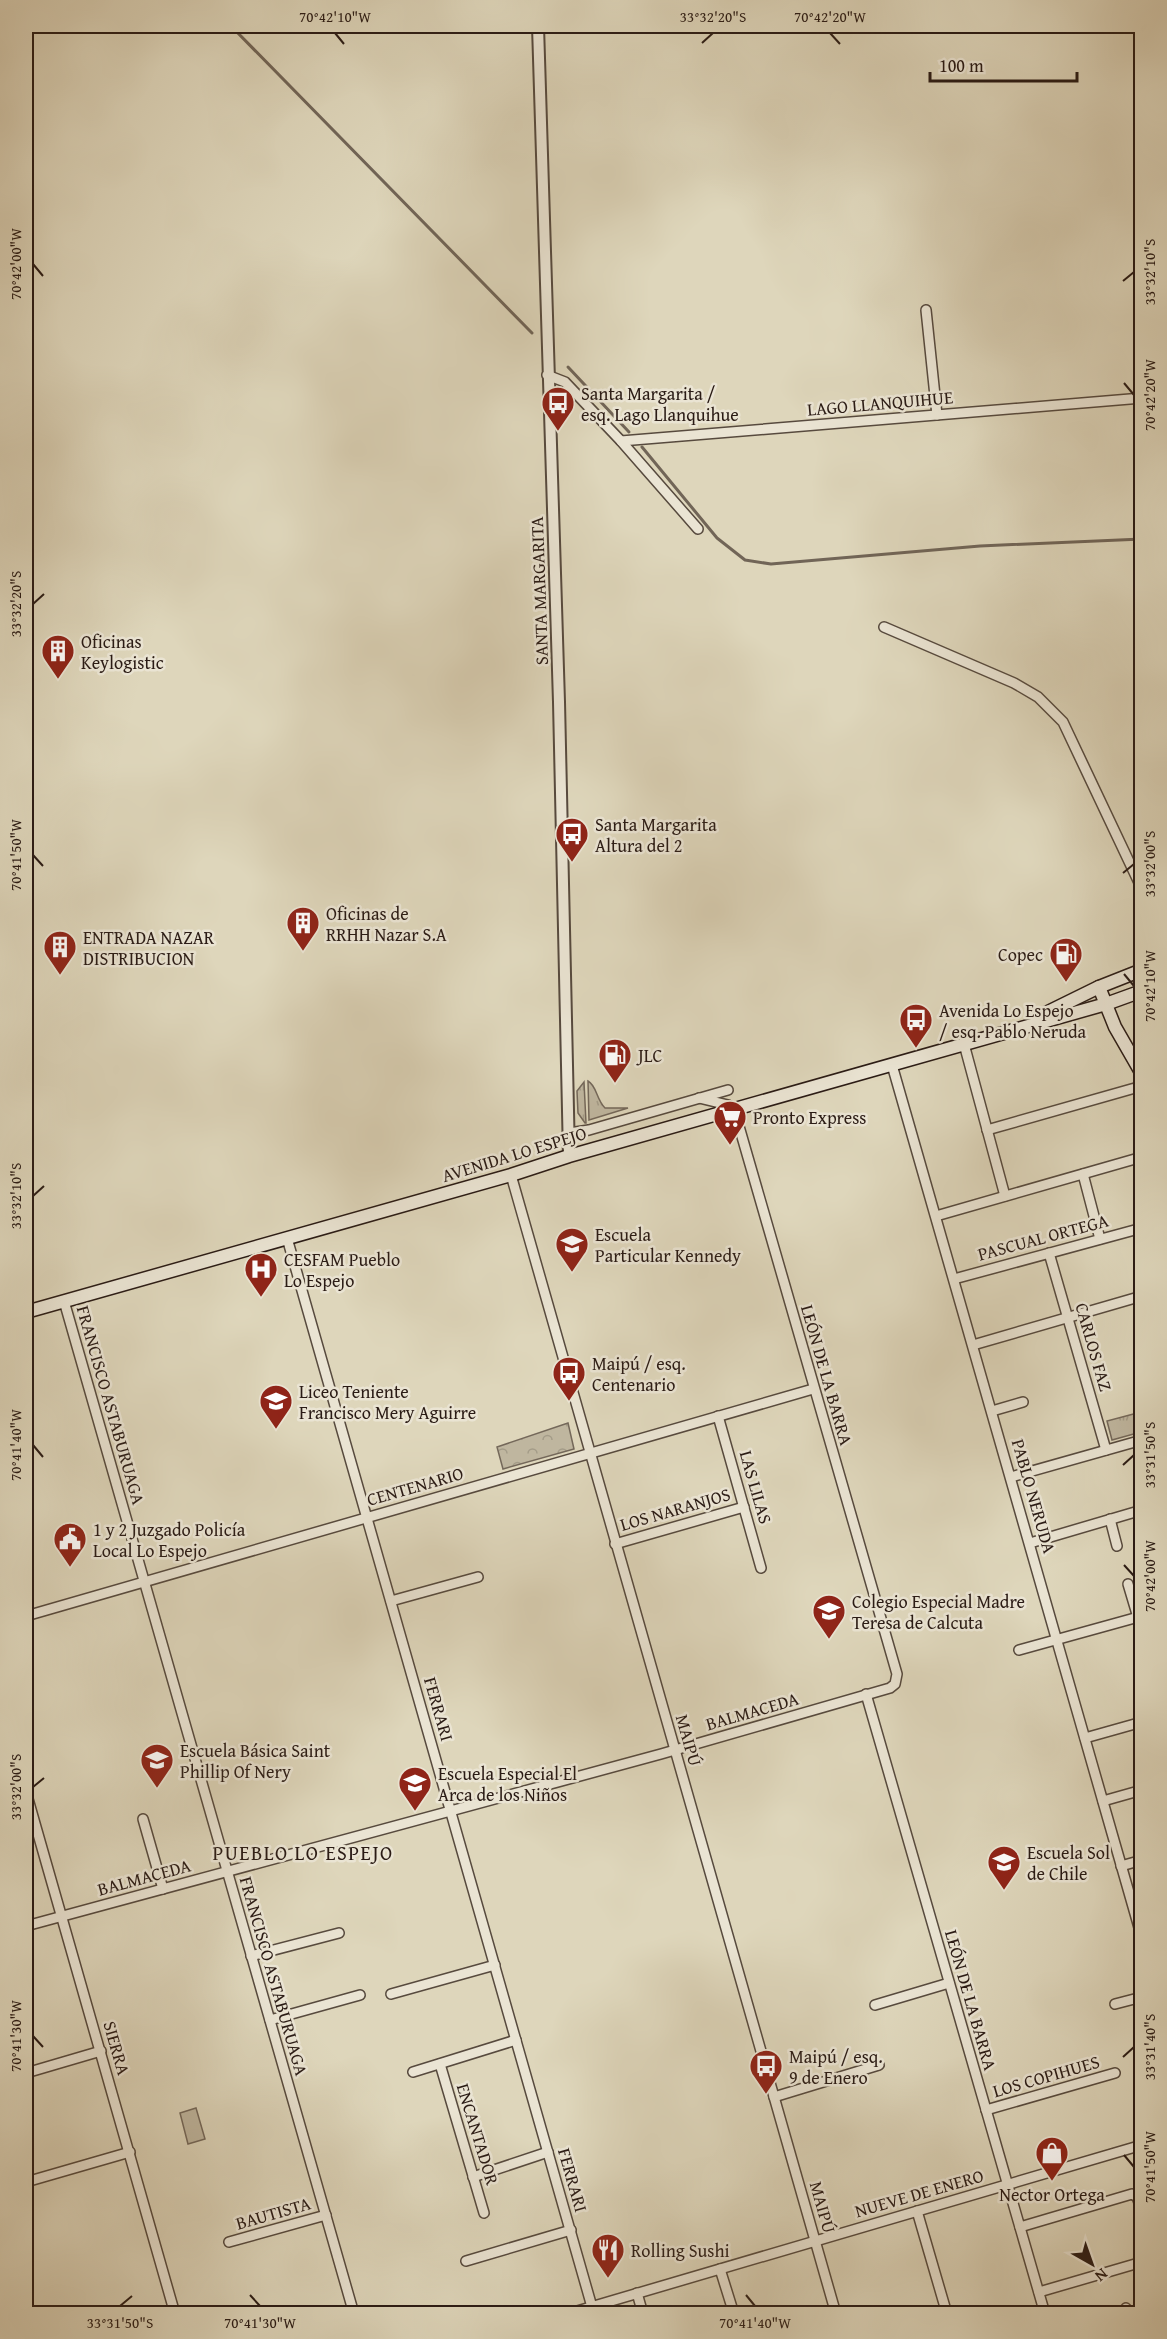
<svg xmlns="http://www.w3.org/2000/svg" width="1167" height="2339" viewBox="0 0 1167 2339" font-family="'Gentium Book Plus',serif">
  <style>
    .grass { fill: url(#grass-tufts); stroke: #74685a; stroke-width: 1.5 }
    .park { fill: url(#park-crowns); stroke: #74685a; stroke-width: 1.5 }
    .garden { fill: #bfb69f; stroke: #74685a; stroke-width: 1.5 }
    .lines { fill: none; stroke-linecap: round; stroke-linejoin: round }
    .stream { stroke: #716557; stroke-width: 3 }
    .minor-casing { stroke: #574a3e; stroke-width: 12 }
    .tertiary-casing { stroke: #574a3e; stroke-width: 14 }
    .secondary-casing { stroke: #2a1b15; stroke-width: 15 }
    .minor { stroke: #eae4d3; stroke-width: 9 }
    .tertiary { stroke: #eae4d3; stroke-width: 10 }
    .secondary { stroke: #eae4d3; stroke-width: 12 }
    .ticks { fill: none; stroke: #2a1b15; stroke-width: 2 }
    .labels { text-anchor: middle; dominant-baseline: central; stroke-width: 5; stroke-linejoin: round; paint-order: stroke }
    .poi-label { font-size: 18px; fill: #2a1b15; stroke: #eae4d3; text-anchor: start }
    .street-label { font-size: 18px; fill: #2a1b15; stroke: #eae4d3 }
    .neighbourhood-label { font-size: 20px; letter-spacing: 1.5px; fill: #2a1b15; stroke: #eae4d3 }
    .neatline { fill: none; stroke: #2a1b15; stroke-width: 2 }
    .ticks-label { font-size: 15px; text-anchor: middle; fill: #2a1b15 }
  </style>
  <defs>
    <pattern id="grass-tufts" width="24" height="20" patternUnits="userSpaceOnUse" patternTransform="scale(1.5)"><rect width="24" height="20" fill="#bfb69f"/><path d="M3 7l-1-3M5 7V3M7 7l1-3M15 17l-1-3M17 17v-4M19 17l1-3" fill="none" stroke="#a49c88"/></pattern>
    <pattern id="park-crowns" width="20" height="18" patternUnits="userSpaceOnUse" patternTransform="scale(1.5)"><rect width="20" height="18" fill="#bfb69f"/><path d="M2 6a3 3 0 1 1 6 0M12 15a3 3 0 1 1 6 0" fill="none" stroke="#a49c88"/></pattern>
  </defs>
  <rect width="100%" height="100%" fill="#ded6bb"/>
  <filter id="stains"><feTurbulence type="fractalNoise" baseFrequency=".00333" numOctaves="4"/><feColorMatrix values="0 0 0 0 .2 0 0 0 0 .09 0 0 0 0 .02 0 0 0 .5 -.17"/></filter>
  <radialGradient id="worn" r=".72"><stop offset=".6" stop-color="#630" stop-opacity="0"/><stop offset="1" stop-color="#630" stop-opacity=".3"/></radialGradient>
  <g class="grass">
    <path d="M 588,1081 C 597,1086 596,1099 605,1108 L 628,1108 L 589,1120 Z"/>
    <path d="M 584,1082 L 586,1123 L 585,1123 L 578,1113 L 577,1091 Z"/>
    <path d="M 1141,1412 L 1141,1432 L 1112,1440 L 1107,1421 Z"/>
  </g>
  <path class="park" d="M 568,1423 L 574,1449 L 503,1469 L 497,1447 Z"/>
  <path class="garden" d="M 196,2108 L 205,2139 L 188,2144 L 180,2113 Z"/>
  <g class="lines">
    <g class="stream">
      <path d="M 231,26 L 532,333"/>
      <path d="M 568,367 L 629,432"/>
      <path d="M 642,447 L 717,538 L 745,560 L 771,564 L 980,546 L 1142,539"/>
    </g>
    <g class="minor-casing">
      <g id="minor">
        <path d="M 926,310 L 937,415"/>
        <path d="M 547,375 L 565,382 L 621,441 L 698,529"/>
        <path d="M 621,441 L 1142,398"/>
        <path d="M 884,627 L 1014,683 L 1038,697 L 1063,722 L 1142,889"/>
        <path d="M 964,1044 L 1005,1196"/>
        <path d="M 892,1065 L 1142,1938"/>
        <path d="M 987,1130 L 1135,1088 L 1142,1084"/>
        <path d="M 569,1133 L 589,1130 L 728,1090"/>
        <path d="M 1083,1174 L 1100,1239"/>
        <path d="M 511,1175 L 836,2314"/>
        <path d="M 936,1216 L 1142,1157"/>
        <path d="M 287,1238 L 594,2314"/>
        <path d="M 1049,1253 L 1106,1450"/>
        <path d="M 954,1279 L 1142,1228"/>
        <path d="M 64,1301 L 354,2314"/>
        <path d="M 973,1345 L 1142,1296"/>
        <path d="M 992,1411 L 1023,1402"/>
        <path d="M 718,1416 L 761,1568"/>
        <path d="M 1011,1477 L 1142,1440"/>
        <path d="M 1110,1519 L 1117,1546"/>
        <path d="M 1030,1543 L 1142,1510"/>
        <path d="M 615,1544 L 744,1507"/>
        <path d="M 1128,1584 L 1142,1631"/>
        <path d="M 391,1601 L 478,1577"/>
        <path d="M 26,1616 L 813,1389"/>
        <path d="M 1019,1650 L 1142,1616"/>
        <path d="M 866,1694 L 1045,2314"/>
        <path d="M 1085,1738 L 1142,1722"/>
        <path d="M 26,1792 L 175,2314"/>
        <path d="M 1103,1801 L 1142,1790"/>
        <path d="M 143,1819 L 163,1889"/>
        <path d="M 1121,1866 L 1142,1860"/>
        <path d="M 26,1926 L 661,1754 L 890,1688 L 895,1684 L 897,1674 L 734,1109 L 728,1105 L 699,1098"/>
        <path d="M 251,1956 L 339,1933"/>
        <path d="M 391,1994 L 495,1965"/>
        <path d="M 1115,2004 L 1142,1997"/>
        <path d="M 875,2005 L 949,1983"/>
        <path d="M 270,2020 L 360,1995"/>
        <path d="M 440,2064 L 484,2213"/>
        <path d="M 413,2072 L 516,2040"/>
        <path d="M 26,2073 L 101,2051"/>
        <path d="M 774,2097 L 879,2065"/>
        <path d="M 986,2110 L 1115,2073"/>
        <path d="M 473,2177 L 548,2152"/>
        <path d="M 26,2182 L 130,2152"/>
        <path d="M 917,2211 L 947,2314"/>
        <path d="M 1020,2227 L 1132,2194 L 1137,2197 L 1142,2211"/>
        <path d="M 229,2242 L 326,2215"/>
        <path d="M 26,2257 L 27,2256"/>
        <path d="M 466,2261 L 571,2230"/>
        <path d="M 720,2269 L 734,2314"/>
        <path d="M 1039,2292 L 1142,2262"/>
        <path d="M 637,2293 L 643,2314"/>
        <path d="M 1126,2308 L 1128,2314"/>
        <path d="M 567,2314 L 1142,2145"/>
      </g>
    </g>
    <g class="tertiary-casing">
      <path id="tertiary" d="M 538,26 L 559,702 L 569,1156"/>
    </g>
    <g class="secondary-casing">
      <g id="secondary">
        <path d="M 1099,987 L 1115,1027 L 1142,1074"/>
        <path d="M 1040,1016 L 1099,987 L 1142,970"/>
        <path d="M 26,1312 L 511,1175 L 569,1156 L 1106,1004 L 1142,991"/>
      </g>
    </g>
    <use href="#minor" class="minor"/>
    <use href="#tertiary" class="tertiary"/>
    <use href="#secondary" class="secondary"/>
  </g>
  <path class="ticks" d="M 335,33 L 344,44M 830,33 L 840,44M 702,43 L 713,33M 33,264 L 43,276M 1123,281 L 1134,272M 1124,383 L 1134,395M 33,604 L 44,594M 33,855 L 43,866M 1123,873 L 1134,864M 1124,974 L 1134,986M 33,1196 L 44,1186M 33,1445 L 43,1457M 1123,1465 L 1134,1455M 1124,1565 L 1134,1576M 33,1787 L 44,1778M 33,2036 L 43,2047M 1123,2057 L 1134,2047M 1124,2155 L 1134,2167M 250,2295 L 260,2306M 746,2295 L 755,2306M 120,2306 L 132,2296"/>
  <defs>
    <g id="bus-pin" transform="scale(1.725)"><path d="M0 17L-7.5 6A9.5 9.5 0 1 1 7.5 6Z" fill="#8f2418" stroke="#eae4d3"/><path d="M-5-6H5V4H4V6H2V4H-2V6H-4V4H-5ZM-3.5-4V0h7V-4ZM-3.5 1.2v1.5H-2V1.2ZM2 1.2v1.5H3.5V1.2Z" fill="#fff"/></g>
    <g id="building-pin" transform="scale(1.725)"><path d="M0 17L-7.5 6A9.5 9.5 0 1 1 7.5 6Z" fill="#8f2418" stroke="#eae4d3"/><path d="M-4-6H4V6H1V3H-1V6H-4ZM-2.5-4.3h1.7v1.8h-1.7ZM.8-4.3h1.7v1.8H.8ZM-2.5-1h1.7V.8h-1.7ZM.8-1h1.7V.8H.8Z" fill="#fff"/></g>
    <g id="fuel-pin" transform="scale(1.725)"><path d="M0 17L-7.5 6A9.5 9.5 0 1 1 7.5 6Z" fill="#8f2418" stroke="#eae4d3"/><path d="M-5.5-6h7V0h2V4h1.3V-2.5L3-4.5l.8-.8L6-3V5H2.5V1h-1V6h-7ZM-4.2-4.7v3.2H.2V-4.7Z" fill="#fff"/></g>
    <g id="supermarket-pin" transform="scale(1.725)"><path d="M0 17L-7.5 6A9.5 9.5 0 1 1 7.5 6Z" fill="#8f2418" stroke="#eae4d3"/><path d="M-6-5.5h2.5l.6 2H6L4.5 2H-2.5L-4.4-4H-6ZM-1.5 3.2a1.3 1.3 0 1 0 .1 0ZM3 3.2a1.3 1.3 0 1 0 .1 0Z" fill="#fff"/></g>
    <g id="school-pin" transform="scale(1.725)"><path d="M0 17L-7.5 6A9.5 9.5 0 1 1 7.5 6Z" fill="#8f2418" stroke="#eae4d3"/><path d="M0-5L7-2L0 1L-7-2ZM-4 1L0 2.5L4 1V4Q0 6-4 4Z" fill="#fff"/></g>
    <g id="hospital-pin" transform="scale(1.725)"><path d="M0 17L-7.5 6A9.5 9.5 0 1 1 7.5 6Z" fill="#8f2418" stroke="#eae4d3"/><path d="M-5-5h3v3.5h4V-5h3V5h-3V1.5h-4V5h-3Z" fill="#fff"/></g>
    <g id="civic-pin" transform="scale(1.725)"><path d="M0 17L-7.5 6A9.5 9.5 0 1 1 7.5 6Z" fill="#8f2418" stroke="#eae4d3"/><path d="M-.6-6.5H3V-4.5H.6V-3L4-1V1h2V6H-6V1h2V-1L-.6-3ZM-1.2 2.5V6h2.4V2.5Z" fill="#fff"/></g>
    <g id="shop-pin" transform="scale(1.725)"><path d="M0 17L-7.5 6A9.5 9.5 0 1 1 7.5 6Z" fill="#8f2418" stroke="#eae4d3"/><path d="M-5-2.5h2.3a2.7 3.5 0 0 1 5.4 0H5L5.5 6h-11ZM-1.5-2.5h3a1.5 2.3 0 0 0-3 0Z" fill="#fff"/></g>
    <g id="restaurant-pin" transform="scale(1.725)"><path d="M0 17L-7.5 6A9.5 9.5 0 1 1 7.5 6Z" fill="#8f2418" stroke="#eae4d3"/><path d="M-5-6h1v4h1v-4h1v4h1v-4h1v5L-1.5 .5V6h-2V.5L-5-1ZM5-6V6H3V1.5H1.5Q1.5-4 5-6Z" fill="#fff"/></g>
  </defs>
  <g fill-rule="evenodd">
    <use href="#bus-pin" x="558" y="403"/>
    <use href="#building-pin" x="58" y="651"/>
    <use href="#bus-pin" x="572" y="834"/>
    <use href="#building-pin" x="303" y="923"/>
    <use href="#building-pin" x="60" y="947"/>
    <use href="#fuel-pin" x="1066" y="954"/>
    <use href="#bus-pin" x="916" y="1020"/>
    <use href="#fuel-pin" x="615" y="1055"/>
    <use href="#supermarket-pin" x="730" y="1117"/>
    <use href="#school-pin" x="572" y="1244"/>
    <use href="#hospital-pin" x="261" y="1269"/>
    <use href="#bus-pin" x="569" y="1373"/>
    <use href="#school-pin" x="276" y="1401"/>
    <use href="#civic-pin" x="70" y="1539"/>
    <use href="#school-pin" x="829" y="1611"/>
    <use href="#school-pin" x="157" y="1760"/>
    <use href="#school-pin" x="415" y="1783"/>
    <use href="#school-pin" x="1004" y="1862"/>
    <use href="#bus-pin" x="766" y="2066"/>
    <use href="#shop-pin" x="1052" y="2153"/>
    <use href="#restaurant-pin" x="608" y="2250"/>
  </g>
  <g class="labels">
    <g class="poi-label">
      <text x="581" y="393">Santa Margarita /<tspan x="581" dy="21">esq. Lago Llanquihue</tspan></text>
      <text x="81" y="641">Oficinas<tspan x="81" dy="21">Keylogistic</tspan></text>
      <text x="595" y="824">Santa Margarita<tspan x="595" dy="21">Altura del 2</tspan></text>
      <text x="326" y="913">Oficinas de<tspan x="326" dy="21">RRHH Nazar S.A</tspan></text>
      <text x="83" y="937">ENTRADA NAZAR<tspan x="83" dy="21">DISTRIBUCION</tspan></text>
      <text x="1043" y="954" text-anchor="end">Copec</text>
      <text x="939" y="1010">Avenida Lo Espejo<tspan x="939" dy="21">/ esq. Pablo Neruda</tspan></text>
      <text x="638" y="1055">JLC</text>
      <text x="753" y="1117">Pronto Express</text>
      <text x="595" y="1234">Escuela<tspan x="595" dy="21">Particular Kennedy</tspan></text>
      <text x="284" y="1259">CESFAM Pueblo<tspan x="284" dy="21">Lo Espejo</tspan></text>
      <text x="592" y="1363">Maipú / esq.<tspan x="592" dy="21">Centenario</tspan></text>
      <text x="299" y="1391">Liceo Teniente<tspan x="299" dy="21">Francisco Mery Aguirre</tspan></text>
      <text x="93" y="1529">1 y 2 Juzgado Policía<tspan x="93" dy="21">Local Lo Espejo</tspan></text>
      <text x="852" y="1601">Colegio Especial Madre<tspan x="852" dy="21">Teresa de Calcuta</tspan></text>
      <text x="180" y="1750">Escuela Básica Saint<tspan x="180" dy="21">Phillip Of Nery</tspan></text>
      <text x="438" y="1773">Escuela Especial El<tspan x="438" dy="21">Arca de los Niños</tspan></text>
      <text x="1027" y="1852">Escuela Sol<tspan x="1027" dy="21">de Chile</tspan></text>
      <text x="789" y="2056">Maipú / esq.<tspan x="789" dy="21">9 de Enero</tspan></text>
      <text x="1052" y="2194" text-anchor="middle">Nector Ortega</text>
      <text x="631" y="2250">Rolling Sushi</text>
    </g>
    <g class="street-label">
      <text transform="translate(880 403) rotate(-5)">LAGO LLANQUIHUE</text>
      <text transform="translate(539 591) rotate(-92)">SANTA MARGARITA</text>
      <text transform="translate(514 1154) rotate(-17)">AVENIDA LO ESPEJO</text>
      <text transform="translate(1043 1237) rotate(-15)">PASCUAL ORTEGA</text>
      <text transform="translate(1094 1347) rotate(74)">CARLOS FAZ</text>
      <text transform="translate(827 1375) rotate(74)">LEÓN DE LA BARRA</text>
      <text transform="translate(111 1405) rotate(74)">FRANCISCO ASTABURUAGA</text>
      <text transform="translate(415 1486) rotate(-16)">CENTENARIO</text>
      <text transform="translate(756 1487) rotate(74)">LAS LILAS</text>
      <text transform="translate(1034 1496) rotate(74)">PABLO NERUDA</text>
      <text transform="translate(675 1509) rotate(-16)">LOS NARANJOS</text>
      <text transform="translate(439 1709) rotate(74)">FERRARI</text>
      <text transform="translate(752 1711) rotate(-16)">BALMACEDA</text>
      <text transform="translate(689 1740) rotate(74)">MAIPÚ</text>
      <text transform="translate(144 1877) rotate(-15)">BALMACEDA</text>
      <text transform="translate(274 1976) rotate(74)">FRANCISCO ASTABURUAGA</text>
      <text transform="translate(971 2000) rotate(74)">LEÓN DE LA BARRA</text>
      <text transform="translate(117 2048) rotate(74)">SIERRA</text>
      <text transform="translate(1046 2076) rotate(-16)">LOS COPIHUES</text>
      <text transform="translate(478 2134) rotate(73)">ENCANTADOR</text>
      <text transform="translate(573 2180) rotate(74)">FERRARI</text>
      <text transform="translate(919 2193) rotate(-16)">NUEVE DE ENERO</text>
      <text transform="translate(823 2207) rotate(74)">MAIPÚ</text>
      <text transform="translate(273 2213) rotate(-16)">BAUTISTA</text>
    </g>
    <g class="neighbourhood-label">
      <text x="303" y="1852">PUEBLO LO ESPEJO</text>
    </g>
  </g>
  <rect width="1167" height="2339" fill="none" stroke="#ded6bb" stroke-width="66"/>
  <g transform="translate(1092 2264) rotate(140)" stroke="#eae4d3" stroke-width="4.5" paint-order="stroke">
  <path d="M0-4.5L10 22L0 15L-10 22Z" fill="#2a1b15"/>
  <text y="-9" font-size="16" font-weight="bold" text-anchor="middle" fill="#2a1b15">N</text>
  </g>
  <path d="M930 72v9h147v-9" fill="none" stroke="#2a1b15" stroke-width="3"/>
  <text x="939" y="72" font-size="18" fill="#2a1b15" stroke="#eae4d3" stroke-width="4.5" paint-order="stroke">100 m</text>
  <rect x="33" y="33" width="1101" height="2273" class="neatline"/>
  <g class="ticks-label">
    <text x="335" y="22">70°42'10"W</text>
    <text x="713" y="22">33°32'20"S</text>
    <text x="830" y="22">70°42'20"W</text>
    <text transform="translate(16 264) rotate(-90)" y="5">70°42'00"W</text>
    <text transform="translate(1150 272) rotate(-90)" y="5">33°32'10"S</text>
    <text transform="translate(1150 395) rotate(-90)" y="5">70°42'20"W</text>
    <text transform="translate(16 604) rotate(-90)" y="5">33°32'20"S</text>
    <text transform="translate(16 855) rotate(-90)" y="5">70°41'50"W</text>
    <text transform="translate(1150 864) rotate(-90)" y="5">33°32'00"S</text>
    <text transform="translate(1150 986) rotate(-90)" y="5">70°42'10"W</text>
    <text transform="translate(16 1196) rotate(-90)" y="5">33°32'10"S</text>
    <text transform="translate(16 1445) rotate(-90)" y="5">70°41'40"W</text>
    <text transform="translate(1150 1455) rotate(-90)" y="5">33°31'50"S</text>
    <text transform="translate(1150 1576) rotate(-90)" y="5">70°42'00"W</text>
    <text transform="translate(16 1787) rotate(-90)" y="5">33°32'00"S</text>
    <text transform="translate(16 2036) rotate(-90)" y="5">70°41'30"W</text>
    <text transform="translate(1150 2047) rotate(-90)" y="5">33°31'40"S</text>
    <text transform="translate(1150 2167) rotate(-90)" y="5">70°41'50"W</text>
    <text x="120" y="2328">33°31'50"S</text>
    <text x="260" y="2328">70°41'30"W</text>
    <text x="755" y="2328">70°41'40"W</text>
  </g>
  <rect width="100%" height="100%" filter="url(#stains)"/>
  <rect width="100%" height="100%" fill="url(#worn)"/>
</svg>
